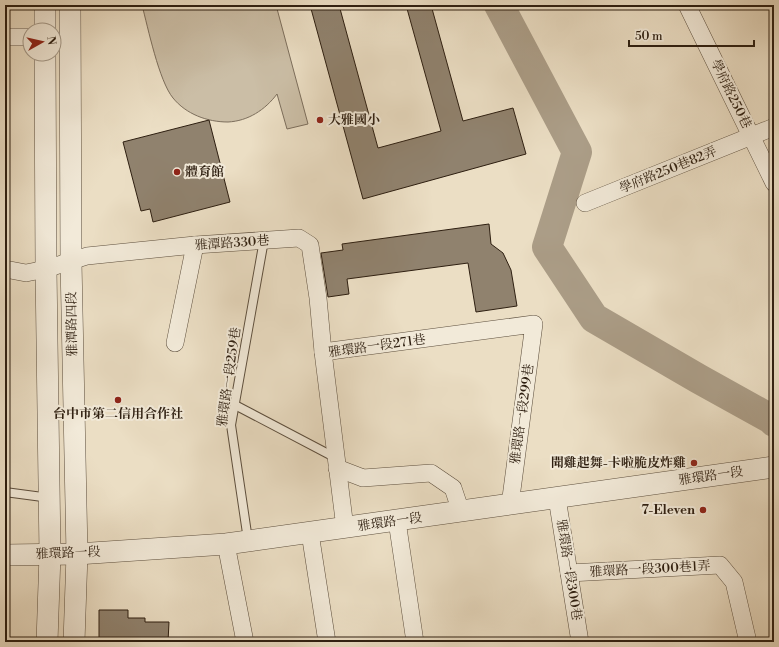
<svg xmlns="http://www.w3.org/2000/svg" width="779" height="647" viewBox="0 0 779 647" font-family="'Libre Bodoni','Noto Serif TC',serif">
  <style>
    .park { fill: #cbbea6; stroke: #7c6e5c }
    .lines { fill: none; stroke-linecap: round; stroke-linejoin: round }
    .river { stroke: #ab9d87; stroke-width: 30 }
    .building { fill: #90826e; stroke: #2e1f11 }
    .service-casing { stroke: #5d4f3e; stroke-width: 10 }
    .minor-casing { stroke: #5d4f3e; stroke-width: 18 }
    .tertiary-casing { stroke: #5d4f3e; stroke-width: 22 }
    .service { stroke: #f2ead9; stroke-width: 8 }
    .minor { stroke: #f2ead9; stroke-width: 17 }
    .tertiary { stroke: #f2ead9; stroke-width: 21 }
    .poi-dot { fill: #8f2418; stroke: #f2ead9; stroke-width: 1.5 }
    .labels { text-anchor: middle; dominant-baseline: central; stroke-width: 4; stroke-linejoin: round; paint-order: stroke }
    .street-label { font-size: 13px; fill: #2e1f11; stroke: #f2ead9 }
    .poi-label { font-size: 13px; font-weight: bold; fill: #2e1f11; stroke: #f2ead9; text-anchor: start }
  </style>
  <rect width="100%" height="100%" fill="#ebdec4"/>
  <filter id="stains"><feTurbulence type="fractalNoise" baseFrequency=".005" numOctaves="4"/><feColorMatrix values="0 0 0 0 .2 0 0 0 0 .09 0 0 0 0 .02 0 0 0 .5 -.17"/></filter>
  <radialGradient id="worn" r=".72"><stop offset=".6" stop-color="#630" stop-opacity="0"/><stop offset="1" stop-color="#630" stop-opacity=".3"/></radialGradient>
  <path class="park" d="M 142,5 L 276,5 L 308,124 L 287,129 L 277,94 C 265,110 248,121 228,122 C 207,122 186,114 173,98 C 159,81 148,28 142,5 Z"/>
  <g class="lines">
    <path class="river" d="M 499,5 L 577,152 L 547,247 L 594,318 L 699,379 L 771,419 L 774,422"/>
  </g>
  <g class="building">
    <path d="M 310,5 L 339,5 L 378,148 L 441,131 L 406,5 L 431,5 L 463,121 L 513,108 L 526,154 L 363,199 Z"/>
    <path d="M 209,120 L 230,202 L 153,222 L 150,209 L 141,211 L 123,142 Z"/>
    <path d="M 489,224 L 491,244 L 503,253 L 511,270 L 517,306 L 476,312 L 468,263 L 347,279 L 349,294 L 328,297 L 321,253 L 343,250 L 342,244 Z"/>
    <path d="M 99,610 L 128,610 L 128,618 L 145,618 L 145,622 L 169,622 L 168,642 L 99,642 Z"/>
  </g>
  <g class="lines">
    <g class="service-casing">
      <g id="service">
        <path d="M 235,405 L 336,458"/>
        <path d="M 5,492 L 50,498"/>
        <path d="M 248,540 L 231,425 L 264,240"/>
      </g>
    </g>
    <g class="minor-casing">
      <g id="minor">
        <path d="M 687,5 L 774,183"/>
        <path d="M 5,37 L 30,37"/>
        <path d="M 585,203 L 774,127"/>
        <path d="M 5,269 L 26,273 L 46,269 L 87,256 L 195,245 L 299,238 L 310,245 L 318,298 L 323,352"/>
        <path d="M 175,343 L 195,245"/>
        <path d="M 337,468 L 363,478 L 431,473 L 453,488 L 461,512"/>
        <path d="M 557,498 L 580,642"/>
        <path d="M 397,521 L 415,642"/>
        <path d="M 345,528 L 323,352 L 534,324 L 510,505"/>
        <path d="M 310,533 L 327,642"/>
        <path d="M 226,544 L 245,642"/>
        <path d="M 569,573 L 720,565 L 734,582 L 748,642"/>
      </g>
    </g>
    <g class="tertiary-casing">
      <g id="tertiary">
        <path d="M 45,5 L 45,30"/>
        <path d="M 70,5 L 71,262 L 77,554 L 74,642"/>
        <path d="M 45,54 L 46,269 L 50,554 L 47,642"/>
        <path d="M 5,555 L 77,554 L 226,544 L 774,467"/>
      </g>
    </g>
    <use href="#service" class="service"/>
    <use href="#minor" class="minor"/>
    <use href="#tertiary" class="tertiary"/>
  </g>
  <g class="poi-dot">
    <circle cx="320" cy="120" r="4"/>
    <circle cx="177" cy="172" r="4"/>
    <circle cx="118" cy="400" r="4"/>
    <circle cx="694" cy="463" r="4"/>
    <circle cx="703" cy="510" r="4"/>
  </g>
  <g class="labels">
    <g class="street-label">
      <text transform="translate(731 94) rotate(64)">學府路250巷</text>
      <text transform="translate(668 170) rotate(-22)">學府路250巷82弄</text>
      <text transform="translate(232 243) rotate(-4)">雅潭路330巷</text>
      <text transform="translate(72 324) rotate(-91)">雅潭路四段</text>
      <text transform="translate(377 346) rotate(-8)">雅環路一段271巷</text>
      <text transform="translate(229 377) rotate(-82)">雅環路一段259巷</text>
      <text transform="translate(522 414) rotate(-82)">雅環路一段299巷</text>
      <text transform="translate(711 476) rotate(-8)">雅環路一段</text>
      <text transform="translate(390 522) rotate(-8)">雅環路一段</text>
      <text transform="translate(68 553) rotate(-2)">雅環路一段</text>
      <text transform="translate(650 569) rotate(-3)">雅環路一段300巷1弄</text>
      <text transform="translate(569 570) rotate(81)">雅環路一段300巷</text>
    </g>
    <g class="poi-label">
      <text x="328" y="120">大雅國小</text>
      <text x="185" y="172">體育館</text>
      <text x="118" y="414" text-anchor="middle">台中市第二信用合作社</text>
      <text x="686" y="463" text-anchor="end">聞雞起舞-卡啦脆皮炸雞</text>
      <text x="695" y="510" text-anchor="end">7-Eleven</text>
    </g>
  </g>
  <rect width="779" height="647" fill="none" stroke="#ebdec4" stroke-width="20"/>
  <rect x="6" y="6" width="767" height="635" fill="none" stroke="#2e1f11" stroke-width="2"/>
  <rect x="10" y="10" width="759" height="627" fill="none" stroke="#2e1f11"/>
  <g transform="translate(42 42) rotate(82)"><circle r="19" fill="#f2ead9" stroke="#a49989"/>
  <path d="M0-3L7 15L0 10L-7 15Z" fill="#8f2418"/>
  <text y="-6" font-size="11" font-weight="bold" text-anchor="middle" fill="#2e1f11">N</text>
  </g>
  <path d="M629 40v6h125v-6" fill="none" stroke="#2e1f11" stroke-width="2"/>
  <text x="635" y="40" font-size="12" fill="#2e1f11" stroke="#f2ead9" stroke-width="3" paint-order="stroke">50 m</text>
  <rect width="100%" height="100%" filter="url(#stains)"/>
  <rect width="100%" height="100%" fill="url(#worn)"/>
</svg>
